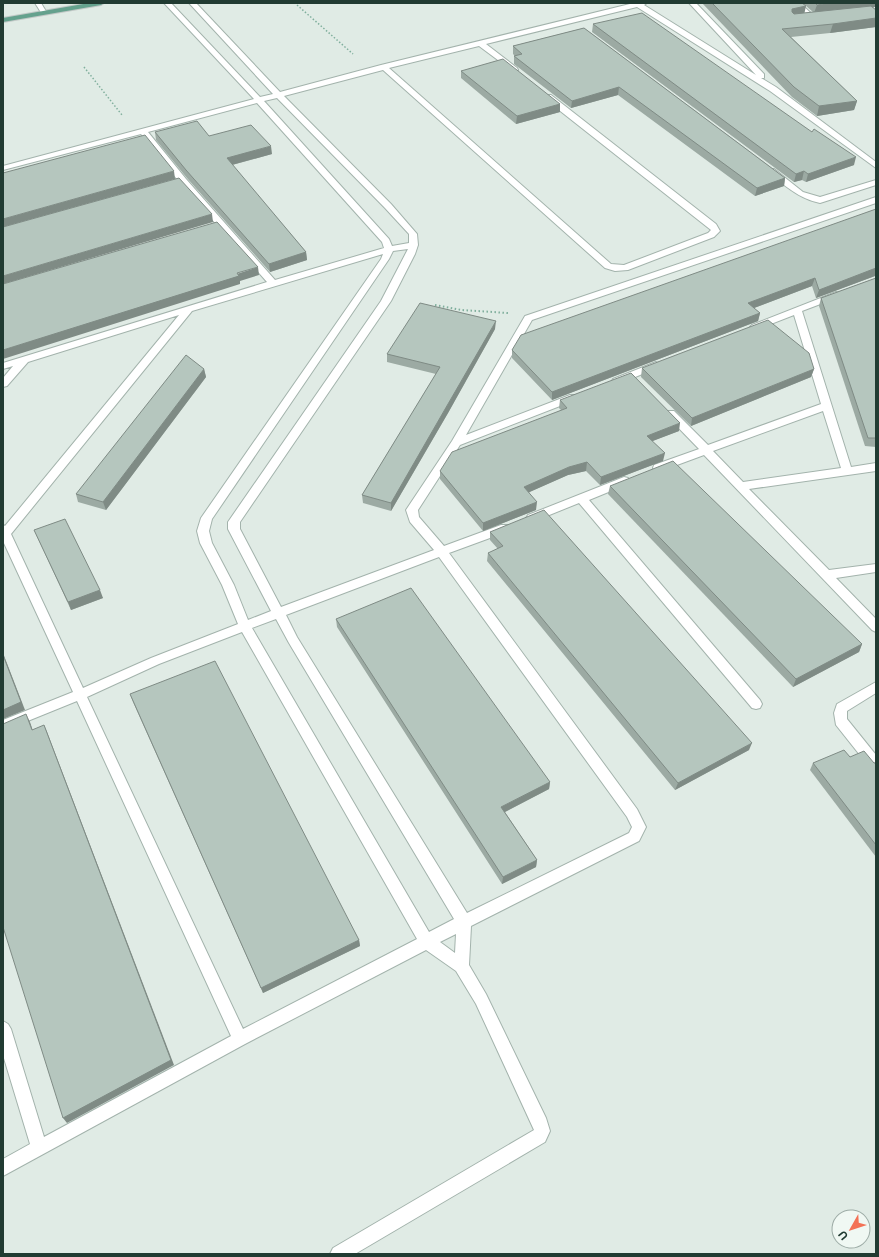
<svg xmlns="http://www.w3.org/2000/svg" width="879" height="1257" viewBox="0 0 879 1257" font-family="Inter,sans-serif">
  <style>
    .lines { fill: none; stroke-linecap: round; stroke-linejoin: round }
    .minor-casing { stroke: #a3b3ac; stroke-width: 2 }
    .major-casing { stroke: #c1c8c6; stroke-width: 2 }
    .path-far1 { stroke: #80af9d; stroke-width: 1.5; stroke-dasharray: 1.5 2; stroke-linecap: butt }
    .path { stroke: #80af9d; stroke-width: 2; stroke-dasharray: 1.5 2.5; stroke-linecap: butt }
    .minor { fill: #fff; fill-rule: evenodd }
    .major { fill: #64a18d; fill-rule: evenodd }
    .wall { fill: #9caaa3; fill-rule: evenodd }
    .shaded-wall { fill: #7f8b85 }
    .building { fill: #b5c6be; stroke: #7f8b85 }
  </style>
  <rect width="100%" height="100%" fill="#e0ebe5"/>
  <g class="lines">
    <g class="minor-casing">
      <g id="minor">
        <path d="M 35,3 L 41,3 L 47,13 L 46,14 L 42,14 Z"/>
        <path d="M 164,3 L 171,3 L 260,97 L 273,94 L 189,3 L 196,3 L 280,92 L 381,65 L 634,3 L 647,3 L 644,5 L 756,75 L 689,3 L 696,3 L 764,74 L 764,78 L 761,78 L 776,87 L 876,162 L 876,168 L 770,91 L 637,7 L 486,44 L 517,68 L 518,70 L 514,72 L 479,46 L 389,68 L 611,264 L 624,265 L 708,233 L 711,230 L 545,99 L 545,95 L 551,95 L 716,224 L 720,231 L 714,237 L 628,270 L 615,271 L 605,268 L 383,70 L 284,96 L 391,204 L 417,234 L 418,245 L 415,254 L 391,301 L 240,522 L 240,529 L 281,607 L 434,550 L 410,522 L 406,510 L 452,441 L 525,316 L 876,197 L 876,203 L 532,320 L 466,435 L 570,395 L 578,395 L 579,397 L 578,399 L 460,445 L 418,510 L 419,517 L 444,546 L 501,525 L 509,525 L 511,528 L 509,531 L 449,553 L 637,809 L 646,827 L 639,841 L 471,926 L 469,965 L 486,994 L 546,1118 L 550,1131 L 545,1142 L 355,1254 L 330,1254 L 333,1248 L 534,1130 L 476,1004 L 456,971 L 426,950 L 245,1044 L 3,1176 L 3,1159 L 30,1144 L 3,1055 L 3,1021 L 8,1024 L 11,1029 L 44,1137 L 231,1036 L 77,701 L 3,731 L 3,720 L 73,692 L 3,541 L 3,525 L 5,526 L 179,315 L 28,362 L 7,386 L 3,387 L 3,378 L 13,366 L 3,369 L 3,363 L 267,282 L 180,183 L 141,134 L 3,170 L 3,166 L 254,99 ZM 277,98 L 385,208 L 409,234 L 409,243 L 392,246 L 389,239 L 264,101 ZM 257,103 L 382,242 L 384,248 L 275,280 L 186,179 L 148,132 ZM 408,249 L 381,301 L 228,522 L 228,529 L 271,611 L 248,620 L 234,585 L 212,543 L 209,531 L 212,519 L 389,259 L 393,251 ZM 383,254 L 381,259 L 201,518 L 197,531 L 200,543 L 222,585 L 238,624 L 151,658 L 83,688 L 11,534 L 192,311 ZM 439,557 L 627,817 L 632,827 L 629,833 L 467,913 L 297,637 L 286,615 ZM 276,619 L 289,643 L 454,919 L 429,932 L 252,628 ZM 242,632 L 417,939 L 243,1029 L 87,697 L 159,664 ZM 456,934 L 455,953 L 440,942 Z"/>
        <path d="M 793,3 L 800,3 L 815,17 L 810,18 Z"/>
        <path d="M 866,3 L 873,3 L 876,6 L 876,11 Z"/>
        <path d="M 768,169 L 774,169 L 803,192 L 820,197 L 876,180 L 876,185 L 820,203 C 799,199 785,185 768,173 Z"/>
        <path d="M 836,292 L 839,293 L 841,295 L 839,297 L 802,311 L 851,467 L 876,463 L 876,471 L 749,489 L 829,570 L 876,564 L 876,572 L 836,578 L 876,619 L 876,632 L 872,630 L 704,455 L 658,472 L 654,471 L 653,468 L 654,465 L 699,449 L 666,415 L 665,413 L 666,411 L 674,411 L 708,445 L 821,404 L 794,315 L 758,329 L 755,330 L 750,327 L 752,325 ZM 823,411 L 841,468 L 743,482 L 713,451 Z"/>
        <path d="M 656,362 L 661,365 L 659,367 L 621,383 L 613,383 L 612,381 L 613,379 Z"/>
        <path d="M 624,477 L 628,478 L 629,481 L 628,484 L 589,500 L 760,700 L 762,704 L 760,708 L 756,709 L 752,708 L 579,503 L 532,522 L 528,521 L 526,518 L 528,515 Z"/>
        <path d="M 876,682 L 876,693 L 847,711 L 847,719 L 876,755 L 876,771 L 871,769 L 836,725 L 834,713 L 837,704 Z"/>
      </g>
    </g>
    <g class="major-casing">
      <path id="major" d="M 89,3 L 104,3 L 101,5 L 3,22 L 3,18 Z"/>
    </g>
    <g class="path-far1">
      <path d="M 297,5 L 353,54"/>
      <path d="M 84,67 L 122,115"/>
    </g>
    <path class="path" d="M 435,305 L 462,310 L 508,313"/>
    <use href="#minor" class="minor"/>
    <use href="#major" class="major"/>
  </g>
  <g class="wall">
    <path d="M 702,3 L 876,3 L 876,7 L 873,7 L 876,10 L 876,27 L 830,33 L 791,37 L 857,101 L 854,110 L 817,116 L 792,97 ZM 805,5 L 813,12 L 804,13 Z"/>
    <path d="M 593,24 L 854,165 L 806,182 L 802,180 L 794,182 L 592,32 Z"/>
    <path d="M 584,28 L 785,178 L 784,186 L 755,196 L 618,95 L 571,108 L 514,64 L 514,56 L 515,56 L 513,54 L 513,46 Z"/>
    <path d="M 461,71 L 560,104 L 560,112 L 516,124 L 461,78 Z"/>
    <path d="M 155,132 L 209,136 L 272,154 L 232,165 L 306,252 L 307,260 L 270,272 L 187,178 L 156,140 Z"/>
    <path d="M 876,209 L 876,276 L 875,276 L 816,298 L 812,286 L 754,308 L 760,313 L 758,321 L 552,400 L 512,358 L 512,350 Z"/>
    <path d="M 876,278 L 876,447 L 865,446 L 819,306 L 821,298 Z"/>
    <path d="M 495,329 L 448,413 L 391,511 L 363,503 L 362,495 L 436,374 L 387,362 L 387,354 Z"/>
    <path d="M 642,368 L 814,369 L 811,377 L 691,426 L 641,377 Z"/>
    <path d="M 204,369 L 206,377 L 106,510 L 78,502 L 76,494 Z"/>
    <path d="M 560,400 L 679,431 L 652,441 L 663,461 L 600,485 L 586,471 L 568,475 L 529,492 L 536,510 L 483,531 L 440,479 L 440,471 L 561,410 L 559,408 Z"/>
    <path d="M 610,486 L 862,644 L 859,652 L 793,687 L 608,494 Z"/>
    <path d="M 34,530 L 103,598 L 71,610 Z"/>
    <path d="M 490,532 L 749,750 L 675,790 L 487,561 L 488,553 L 498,549 L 490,540 Z"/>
    <path d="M 336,619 L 550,782 L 549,789 L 505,812 L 537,860 L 536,867 L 502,884 L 337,627 Z"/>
    <path d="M 130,694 L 359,940 L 360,946 L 263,993 L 133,702 Z"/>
    <path d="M 850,757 L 876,763 L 876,857 L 810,770 L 813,763 Z"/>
  </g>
  <g class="shaded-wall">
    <path d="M 830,3 L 876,3 L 876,7 L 814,13 L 817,5 Z"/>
    <path d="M 806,6 L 804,15 L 790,18 L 792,9 Z"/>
    <path d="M 876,18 L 876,27 L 830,33 L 833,24 Z"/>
    <path d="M 619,87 L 618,95 L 571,108 L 572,101 Z"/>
    <path d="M 857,101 L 854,110 L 817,116 L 819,106 Z"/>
    <path d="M 560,104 L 560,112 L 516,124 L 517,116 Z"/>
    <path d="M 271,146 L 272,154 L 228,166 L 227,158 Z"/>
    <path d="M 856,157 L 854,165 L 806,182 L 808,174 Z"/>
    <path d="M 174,171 L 175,179 L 3,227 L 3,219 Z"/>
    <path d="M 804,171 L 802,180 L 794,182 L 796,174 Z"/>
    <path d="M 785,178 L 784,186 L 755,196 L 757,188 Z"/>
    <path d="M 212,214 L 213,222 L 3,284 L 3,276 Z"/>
    <path d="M 306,252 L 307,260 L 270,272 L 269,264 Z"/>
    <path d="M 258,267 L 259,275 L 240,281 L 240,284 L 3,359 L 3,350 Z"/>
    <path d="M 876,268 L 875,276 L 816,298 L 819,290 Z"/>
    <path d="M 815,278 L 812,286 L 746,311 L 748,303 Z"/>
    <path d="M 760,313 L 758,321 L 552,400 L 552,392 Z"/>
    <path d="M 496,321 L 495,329 L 448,413 L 391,511 L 391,503 Z"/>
    <path d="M 204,369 L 206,377 L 106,510 L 103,502 Z"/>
    <path d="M 814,369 L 811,377 L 691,426 L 692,418 Z"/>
    <path d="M 680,423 L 679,431 L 645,444 L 647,436 Z"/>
    <path d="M 665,453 L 663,461 L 600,485 L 601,477 Z"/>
    <path d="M 587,462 L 586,471 L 568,475 L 523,495 L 524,487 L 569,467 Z"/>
    <path d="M 537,502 L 536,510 L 483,531 L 483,523 Z"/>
    <path d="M 100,590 L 103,598 L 71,610 L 68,602 Z"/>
    <path d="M 862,644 L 859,652 L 793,687 L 796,679 Z"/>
    <path d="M 3,653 L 25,710 L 3,719 Z"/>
    <path d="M 26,714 L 30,722 L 35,737 L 32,730 Z"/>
    <path d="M 44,725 L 47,732 L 174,1065 L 67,1123 L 63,1118 Z"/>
    <path d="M 752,743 L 749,750 L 675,790 L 678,783 Z"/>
    <path d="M 550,782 L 549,789 L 501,814 L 501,807 Z"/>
    <path d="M 537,860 L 536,867 L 502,884 L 503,877 Z"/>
    <path d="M 359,940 L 360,946 L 263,993 L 261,988 Z"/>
  </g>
  <g class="building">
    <path d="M 712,3 L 802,3 L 806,6 L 792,9 L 792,12 L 794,14 L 871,6 L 876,10 L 876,18 L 833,24 L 782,29 L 857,101 L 819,106 L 794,87 Z"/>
    <path d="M 815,3 L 830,3 L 817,5 Z"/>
    <path d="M 642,13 L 812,132 L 814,129 L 856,157 L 808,174 L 804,171 L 796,174 L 593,24 Z"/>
    <path d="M 584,28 L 785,178 L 757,188 L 619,87 L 572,101 L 514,56 L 522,54 L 513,46 Z"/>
    <path d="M 503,59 L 560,104 L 517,116 L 461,71 Z"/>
    <path d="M 197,121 L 209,136 L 251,125 L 271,146 L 227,158 L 306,252 L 269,264 L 186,170 L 155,132 Z"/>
    <path d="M 145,135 L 174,171 L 3,219 L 3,173 Z"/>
    <path d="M 179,178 L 212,214 L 3,276 L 3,227 Z"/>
    <path d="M 876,209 L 876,268 L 819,290 L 815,278 L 748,303 L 760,313 L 552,392 L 512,350 L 521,335 Z"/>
    <path d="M 217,222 L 258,267 L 237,273 L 239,276 L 3,350 L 3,284 Z"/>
    <path d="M 876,278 L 876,438 L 868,438 L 821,298 Z"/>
    <path d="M 420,303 L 496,321 L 448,404 L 391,503 L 362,495 L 440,367 L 387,354 Z"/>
    <path d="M 768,320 L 809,353 L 814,369 L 692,418 L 642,368 Z"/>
    <path d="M 186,355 L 204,369 L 103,502 L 76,494 Z"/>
    <path d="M 631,373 L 680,423 L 647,436 L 665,453 L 601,477 L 587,462 L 569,467 L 524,487 L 537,502 L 483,523 L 440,471 L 452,452 L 567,408 L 560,400 Z"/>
    <path d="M 673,461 L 862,644 L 796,679 L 610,486 Z"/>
    <path d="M 544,510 L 752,743 L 678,783 L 488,553 L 503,546 L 490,532 Z"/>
    <path d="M 65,519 L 100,590 L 68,602 L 34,530 Z"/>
    <path d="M 411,588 L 550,782 L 501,807 L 537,860 L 503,877 L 336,619 Z"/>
    <path d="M 3,655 L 21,702 L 3,710 Z"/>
    <path d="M 215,661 L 359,940 L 261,988 L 130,694 Z"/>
    <path d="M 26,714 L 32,730 L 44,725 L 171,1060 L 63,1118 L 3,927 L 3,724 Z"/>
    <path d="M 844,750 L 850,757 L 864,751 L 874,763 L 876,763 L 876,845 L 813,763 Z"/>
  </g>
  <rect width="879" height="1257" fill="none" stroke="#213b32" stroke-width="8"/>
  <g transform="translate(851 1229) rotate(231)"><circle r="19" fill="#f0f8f3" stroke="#9daca6"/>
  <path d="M0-3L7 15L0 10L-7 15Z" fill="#f37256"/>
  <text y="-6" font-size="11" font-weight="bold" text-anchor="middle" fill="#213b32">U</text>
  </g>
</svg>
